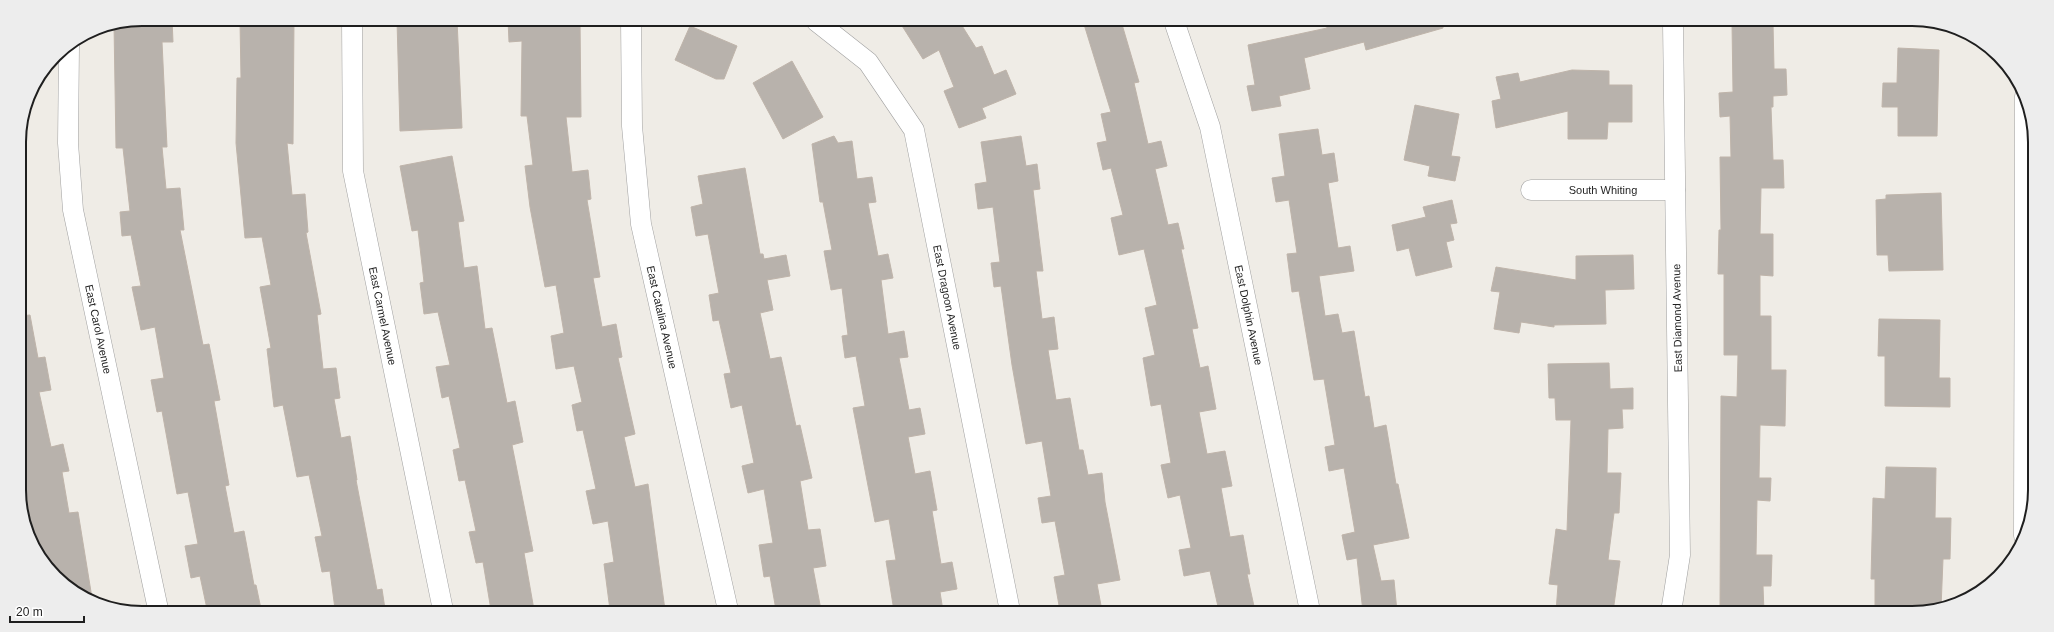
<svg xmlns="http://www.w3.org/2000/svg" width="2054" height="632" viewBox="0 0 2054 632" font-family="Helvetica,sans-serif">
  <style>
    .building { fill: #b8b2ac; stroke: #bfb4aa }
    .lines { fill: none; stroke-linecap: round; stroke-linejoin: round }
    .street-casing { stroke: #a0a0a0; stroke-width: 21 }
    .street { stroke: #fff; stroke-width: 20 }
    .labels { text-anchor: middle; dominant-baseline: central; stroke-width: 3.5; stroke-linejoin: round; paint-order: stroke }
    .street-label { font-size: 11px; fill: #1f1f1f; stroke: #fff }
    .rim { fill: none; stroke: #1f1f1f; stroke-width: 2 }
  </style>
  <rect width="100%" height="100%" fill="#efece6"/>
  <g class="building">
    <path d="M 142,19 L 172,19 L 173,42 L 162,42 L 167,147 L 162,147 L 166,189 L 180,188 L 184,230 L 180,230 L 203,345 L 209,344 L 220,400 L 214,401 L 229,485 L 225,486 L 234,533 L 244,531 L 254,585 L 256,585 L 261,609 L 207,609 L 200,576 L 191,578 L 185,546 L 198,544 L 188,492 L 177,494 L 162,411 L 157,412 L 151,380 L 164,378 L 155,327 L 141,330 L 132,287 L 141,286 L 131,235 L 122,236 L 120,212 L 130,211 L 123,148 L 116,148 L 114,24 Z"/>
    <path d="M 252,19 L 294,19 L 293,144 L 287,143 L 292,195 L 305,194 L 308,232 L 306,233 L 321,314 L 317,315 L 323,369 L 336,368 L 340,398 L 334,399 L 341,438 L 350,436 L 357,480 L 356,480 L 377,590 L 382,589 L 385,609 L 335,609 L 330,571 L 322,572 L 315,537 L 322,536 L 309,475 L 297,477 L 283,405 L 274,407 L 267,349 L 271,348 L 260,287 L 271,285 L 262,237 L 245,238 L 236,143 L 237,78 L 241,78 L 240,21 L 252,21 Z"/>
    <path d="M 397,20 L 457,20 L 462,128 L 400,131 Z"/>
    <path d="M 508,20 L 580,20 L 581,117 L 566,117 L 572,172 L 588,170 L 591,199 L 587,200 L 600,277 L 593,278 L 602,327 L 616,324 L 622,357 L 618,358 L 635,434 L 624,437 L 635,487 L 648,484 L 665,610 L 610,610 L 604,564 L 614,562 L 608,521 L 593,524 L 586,491 L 596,489 L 583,430 L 577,431 L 572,405 L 582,402 L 574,366 L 556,369 L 551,336 L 564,333 L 556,285 L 545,287 L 530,207 L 525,166 L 533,165 L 527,116 L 521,116 L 522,41 L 509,42 Z"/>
    <path d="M 899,21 L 959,21 L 976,48 L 982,46 L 994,75 L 1006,70 L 1016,94 L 982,108 L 986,118 L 959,128 L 944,91 L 954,87 L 939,50 L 923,59 Z"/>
    <path d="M 1083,21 L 1121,21 L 1139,82 L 1134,83 L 1148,144 L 1161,141 L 1167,166 L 1155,169 L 1168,225 L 1178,223 L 1184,249 L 1181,249 L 1198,328 L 1192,329 L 1200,368 L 1208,366 L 1216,409 L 1199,412 L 1207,454 L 1225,451 L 1232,486 L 1221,488 L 1230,537 L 1243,535 L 1250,574 L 1247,574 L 1255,611 L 1219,611 L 1210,571 L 1184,576 L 1179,550 L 1191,548 L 1180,495 L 1168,498 L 1161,465 L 1171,463 L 1161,404 L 1151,406 L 1143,358 L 1155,355 L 1145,308 L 1157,305 L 1144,249 L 1119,255 L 1111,218 L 1123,215 L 1111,168 L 1103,170 L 1097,143 L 1107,141 L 1101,114 L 1111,112 Z"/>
    <path d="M 1326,22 L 1443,22 L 1443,28 L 1366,50 L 1364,42 L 1304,58 L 1310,89 L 1279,96 L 1281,106 L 1252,111 L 1247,86 L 1255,85 L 1248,45 L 1327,28 Z"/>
    <path d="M 1732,23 L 1773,23 L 1774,69 L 1786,69 L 1787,95 L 1773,96 L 1773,107 L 1771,107 L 1773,160 L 1783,160 L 1784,188 L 1761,188 L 1760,234 L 1773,234 L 1773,276 L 1760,275 L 1760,316 L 1771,316 L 1771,370 L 1786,370 L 1785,426 L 1760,425 L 1759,478 L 1771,478 L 1770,501 L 1757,500 L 1756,555 L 1772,555 L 1771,586 L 1763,586 L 1764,612 L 1720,612 L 1721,396 L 1737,397 L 1738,355 L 1724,355 L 1724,274 L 1718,274 L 1719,230 L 1721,230 L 1720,157 L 1731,157 L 1730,116 L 1720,117 L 1719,93 L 1733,92 Z"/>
    <path d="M 690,26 L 737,46 L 724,79 L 716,79 L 675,60 Z"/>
    <path d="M 1898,48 L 1939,50 L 1937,136 L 1898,136 L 1898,107 L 1882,107 L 1883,83 L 1897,83 Z"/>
    <path d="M 792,61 L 823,117 L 783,139 L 753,83 Z"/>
    <path d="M 1572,70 L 1609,71 L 1609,85 L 1632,85 L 1632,122 L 1608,122 L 1607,139 L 1568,139 L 1568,111 L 1496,128 L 1492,101 L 1501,99 L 1496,77 L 1518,73 L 1520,82 Z"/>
    <path d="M 1415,105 L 1459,114 L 1451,156 L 1460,157 L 1455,181 L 1428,176 L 1430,166 L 1404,160 Z"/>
    <path d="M 1318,129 L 1322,155 L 1334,153 L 1338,181 L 1328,183 L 1338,248 L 1350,246 L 1354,271 L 1319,276 L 1325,316 L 1338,314 L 1342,333 L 1354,331 L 1365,397 L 1369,396 L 1374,428 L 1386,425 L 1396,484 L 1398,484 L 1409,538 L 1373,545 L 1381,581 L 1394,580 L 1397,612 L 1363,612 L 1357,558 L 1347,560 L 1342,535 L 1355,532 L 1344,468 L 1329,471 L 1325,447 L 1335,445 L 1324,379 L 1314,380 L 1299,291 L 1292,292 L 1287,254 L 1297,253 L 1289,200 L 1276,202 L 1272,178 L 1285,176 L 1279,134 Z"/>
    <path d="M 834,136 L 838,143 L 852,141 L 857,179 L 872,177 L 876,202 L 868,203 L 878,256 L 888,254 L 893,278 L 881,280 L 888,334 L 904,331 L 908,357 L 899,358 L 909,410 L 920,408 L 925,434 L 908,437 L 915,474 L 930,471 L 937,510 L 932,511 L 941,564 L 952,562 L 957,589 L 940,592 L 943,611 L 894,611 L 886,561 L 896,560 L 889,519 L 875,522 L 853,408 L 865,406 L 856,356 L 845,358 L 842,336 L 848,335 L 842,288 L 831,290 L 824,251 L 832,250 L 823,202 L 820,202 L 812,144 Z"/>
    <path d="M 1021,136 L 1026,166 L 1037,164 L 1040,189 L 1033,190 L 1043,271 L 1036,271 L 1042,319 L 1054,317 L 1058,349 L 1048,350 L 1056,400 L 1070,398 L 1079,450 L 1083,450 L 1088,475 L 1102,473 L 1105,502 L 1120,580 L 1097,584 L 1102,611 L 1060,611 L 1054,577 L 1065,575 L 1055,521 L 1042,523 L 1038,498 L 1051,496 L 1042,441 L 1026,444 L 1012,365 L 1001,286 L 994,287 L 991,263 L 1000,262 L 993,207 L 978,209 L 975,184 L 987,182 L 981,142 Z"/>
    <path d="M 452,156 L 464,221 L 458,222 L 464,268 L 477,266 L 485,329 L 492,328 L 507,403 L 515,401 L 523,442 L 512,445 L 533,551 L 524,553 L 534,610 L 491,610 L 483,562 L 476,563 L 469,532 L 476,531 L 465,480 L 459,481 L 453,450 L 460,448 L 449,396 L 442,398 L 436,367 L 450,365 L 438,312 L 424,314 L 420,283 L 424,282 L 418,230 L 412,231 L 400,166 Z"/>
    <path d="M 745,168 L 760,254 L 763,254 L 764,259 L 786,255 L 790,276 L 767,280 L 773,310 L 760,313 L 770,359 L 781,357 L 796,426 L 800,425 L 812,478 L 800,481 L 808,530 L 820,529 L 826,566 L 813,568 L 821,610 L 776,610 L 770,576 L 764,577 L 759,545 L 773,543 L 764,489 L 748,493 L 742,466 L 754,463 L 742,405 L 731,408 L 724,374 L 731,373 L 719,320 L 713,321 L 709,295 L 719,293 L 708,234 L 696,236 L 691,207 L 703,204 L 698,176 Z"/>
    <path d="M 1941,193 L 1943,270 L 1889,271 L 1888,255 L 1877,255 L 1876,200 L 1886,199 L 1886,195 Z"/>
    <path d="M 1452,200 L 1457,223 L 1450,224 L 1454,240 L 1446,242 L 1452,267 L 1416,276 L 1409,248 L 1397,251 L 1392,225 L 1426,217 L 1423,207 Z"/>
    <path d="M 1633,255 L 1634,289 L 1605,290 L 1606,324 L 1554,325 L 1554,327 L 1521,322 L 1519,333 L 1494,329 L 1500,292 L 1491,291 L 1496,267 L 1576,280 L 1576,256 Z"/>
    <path d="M 30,315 L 38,358 L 45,357 L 51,390 L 39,392 L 51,447 L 63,444 L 69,471 L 62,472 L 69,513 L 78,512 L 92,598 L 55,577 L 32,545 L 21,514 L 20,316 Z"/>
    <path d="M 1879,319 L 1940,320 L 1939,378 L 1950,378 L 1950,407 L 1885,406 L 1885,356 L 1878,356 Z"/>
    <path d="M 1609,363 L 1610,389 L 1633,388 L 1633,409 L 1622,409 L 1623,428 L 1608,429 L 1607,473 L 1621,473 L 1619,513 L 1614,513 L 1608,560 L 1620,561 L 1613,612 L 1556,612 L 1558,585 L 1549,584 L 1556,529 L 1567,531 L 1571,420 L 1556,420 L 1555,398 L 1549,398 L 1548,364 Z"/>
    <path d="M 1886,467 L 1936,468 L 1935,518 L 1951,518 L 1950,559 L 1943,559 L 1941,608 L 1920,613 L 1875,613 L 1875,579 L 1871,579 L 1873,498 L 1885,499 Z"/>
  </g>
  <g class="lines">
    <g class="street-casing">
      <g id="street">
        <path id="s1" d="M 352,19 L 353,171 L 443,610"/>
        <path id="s2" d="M 631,20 L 632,126 L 641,224 L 728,610"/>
        <path id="s3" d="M 816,21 L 868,62 L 914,130 L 1010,611"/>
        <path id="s4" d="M 1174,21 L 1210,127 L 1310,611"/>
        <path id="s5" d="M 69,46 L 68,143 L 73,210 L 158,609"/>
        <path id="s6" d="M 1531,190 L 1675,190"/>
        <path d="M 2024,536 L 2025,96"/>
        <path d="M 1671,612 L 1680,555 L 1673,23"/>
      </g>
    </g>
    <use href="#street" class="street"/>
  </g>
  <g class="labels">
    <g class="street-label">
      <text stroke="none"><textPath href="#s6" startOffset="72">South Whiting</textPath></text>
      <text stroke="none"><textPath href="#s3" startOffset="319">East Dragoon Avenue</textPath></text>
      <text stroke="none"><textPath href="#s4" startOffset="304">East Dolphin Avenue</textPath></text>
      <text stroke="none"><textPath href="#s1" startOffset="300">East Carmel Avenue</textPath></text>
      <text stroke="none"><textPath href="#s2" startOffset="300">East Catalina Avenue</textPath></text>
      <text transform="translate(1677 318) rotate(-91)">East Diamond Avenue</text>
      <text stroke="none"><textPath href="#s5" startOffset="286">East Carol Avenue</textPath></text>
    </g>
  </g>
  <path d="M0 0H2054V632H0ZM142 26H1912A116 116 0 0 1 2028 142V490A116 116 0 0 1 1912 606H142A116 116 0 0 1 26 490V142A116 116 0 0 1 142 26Z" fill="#ededed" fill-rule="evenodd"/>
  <path class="rim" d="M142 26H1912A116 116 0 0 1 2028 142V490A116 116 0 0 1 1912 606H142A116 116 0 0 1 26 490V142A116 116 0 0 1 142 26Z"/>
  <path d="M10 616v6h74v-6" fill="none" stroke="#1f1f1f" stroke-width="2"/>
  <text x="16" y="616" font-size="12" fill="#1f1f1f" stroke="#ffffff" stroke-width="3" paint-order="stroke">20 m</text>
</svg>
